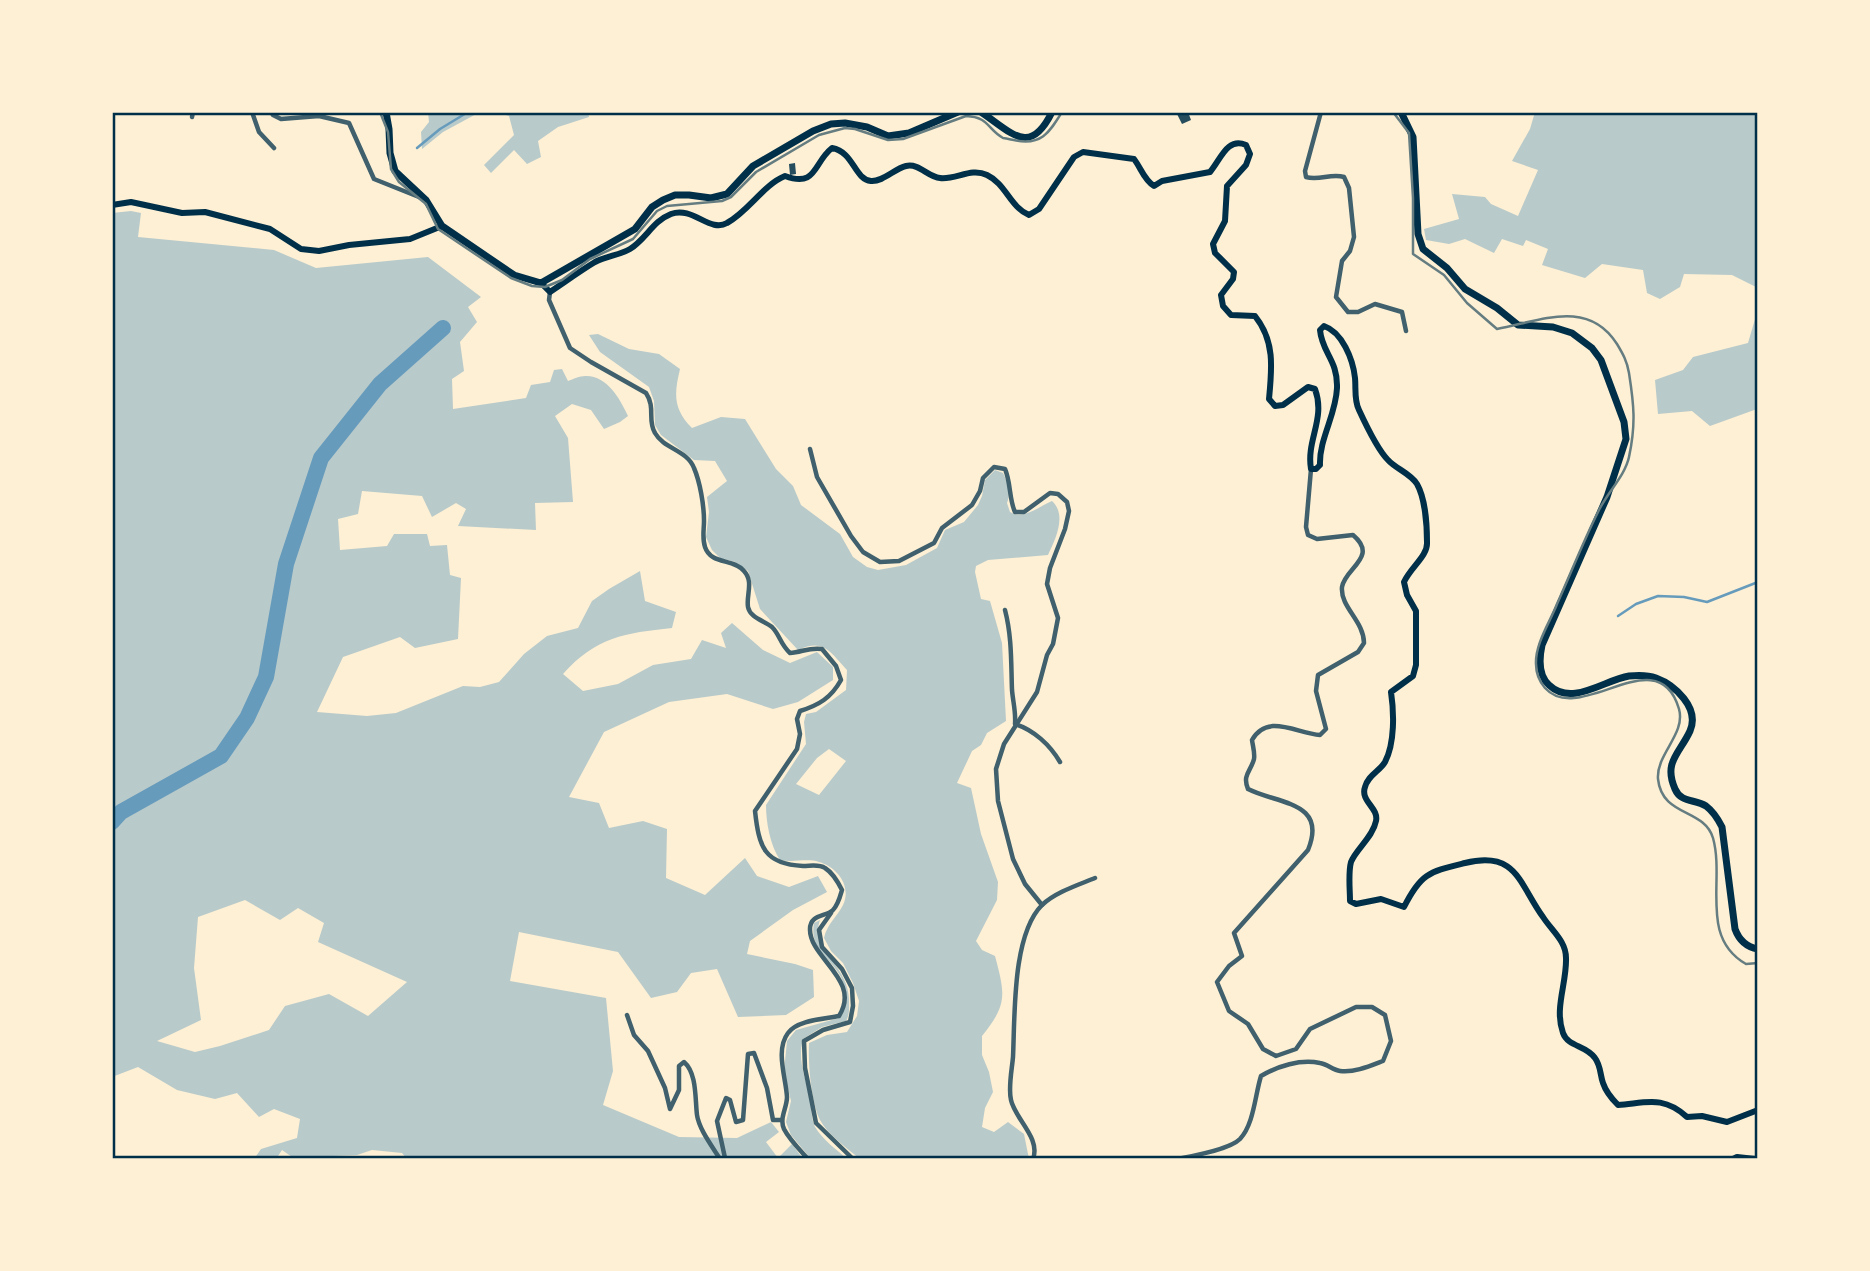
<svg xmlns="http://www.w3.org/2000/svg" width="1870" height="1271" viewBox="0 0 1870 1271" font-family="Georgia,serif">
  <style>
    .green { fill: #b9caca; fill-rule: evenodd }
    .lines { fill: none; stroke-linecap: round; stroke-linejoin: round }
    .stream { stroke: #669bbc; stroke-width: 2.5 }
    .river { stroke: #669bbc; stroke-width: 16 }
    .building { fill: #264d5e }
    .minor { stroke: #3f606c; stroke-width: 4.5 }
    .secondary { stroke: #003049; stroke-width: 6 }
    .primary { stroke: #003049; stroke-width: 6 }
    .trunk { stroke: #003049; stroke-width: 7 }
    .rail { stroke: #657d81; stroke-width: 2.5 }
    .neatline { fill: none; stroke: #003049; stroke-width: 2.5 }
  </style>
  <rect width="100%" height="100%" fill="#fdf0d5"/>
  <g class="green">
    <path d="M 428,112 L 480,112 L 443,132 L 422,149 L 421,132 L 429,122 Z"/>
    <path d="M 496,112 L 588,112 L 589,117 L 558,127 L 538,141 L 541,157 L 527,164 L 514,150 L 491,173 L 484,165 L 514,135 L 509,116 Z"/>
    <path d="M 1535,112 L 1589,112 L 1598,114 L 1600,112 L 1758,112 L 1758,288 L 1732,275 L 1684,274 L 1680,287 L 1660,299 L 1647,293 L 1643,270 L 1602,264 L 1585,278 L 1542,265 L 1548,249 L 1526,240 L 1523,246 L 1502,239 L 1494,253 L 1465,239 L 1449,244 L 1426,240 L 1424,229 L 1459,219 L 1452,194 L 1485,197 L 1491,204 L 1518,216 L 1538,170 L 1512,161 L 1530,129 Z"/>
    <path d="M 131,211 L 141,213 L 138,237 L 274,250 L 316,268 L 428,257 L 481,297 L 468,307 L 477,322 L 460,342 L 464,371 L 452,379 L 453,409 L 526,398 L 531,385 L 550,382 L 554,370 L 562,369 L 568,381 C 573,379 580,376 585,376 C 607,375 620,399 628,416 L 620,422 L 604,429 L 591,410 L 572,404 L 555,416 L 568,438 L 573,502 L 535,503 L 536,530 L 458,526 L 466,509 L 456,503 L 432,517 L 422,496 L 362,491 L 358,514 L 338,519 L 340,550 L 387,546 L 394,534 L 427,534 L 430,546 L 447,545 L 450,575 L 461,578 L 458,639 L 415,648 L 400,637 L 343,657 L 317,712 L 367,716 L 396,713 L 463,686 L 480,687 L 499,682 L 524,654 L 547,636 L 578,628 L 592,601 L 609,589 L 640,571 L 645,601 L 676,612 L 672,628 C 625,633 596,637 563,674 L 583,691 L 618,684 L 653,665 L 691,659 L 702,640 L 726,648 L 721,633 L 732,623 L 763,650 L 790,663 L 817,652 L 833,667 L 833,680 L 798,702 L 773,709 L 727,694 L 669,702 L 604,732 L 569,797 L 599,803 L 609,828 L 643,821 L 667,829 L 666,878 L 705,895 L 745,858 L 757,876 L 789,887 L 818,876 L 827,892 L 793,910 L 750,941 L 747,954 L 795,964 L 813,970 L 814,997 L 786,1015 L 738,1017 L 717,969 L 691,973 L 677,992 L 651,998 L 618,952 L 519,932 L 510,981 L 606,998 L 613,1071 L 603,1105 L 679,1137 L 737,1138 L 771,1122 L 779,1132 L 766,1142 L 778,1158 L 792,1144 L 803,1159 L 407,1159 L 402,1153 L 372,1150 L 357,1155 L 333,1156 L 327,1159 L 295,1159 L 282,1150 L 276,1159 L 254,1159 L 261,1149 L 297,1138 L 300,1119 L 274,1109 L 259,1117 L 237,1093 L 215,1099 L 177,1090 L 138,1067 L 112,1077 L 112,827 L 123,815 L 224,759 L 250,719 L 271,677 L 290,564 L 326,461 L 385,387 L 444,330 L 447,324 L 440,325 L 378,383 L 319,458 L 282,563 L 264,677 L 240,721 L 219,754 L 118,810 L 112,817 L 112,213 ZM 245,900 L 280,920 L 298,908 L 324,923 L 318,942 L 407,982 L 368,1016 L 329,994 L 285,1006 L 269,1030 L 220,1046 L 195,1052 L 157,1041 L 201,1020 L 194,968 L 198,917 Z"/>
    <path d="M 1758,309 L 1757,409 L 1710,426 L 1692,411 L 1658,414 L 1655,380 L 1683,370 L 1693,357 L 1748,343 Z"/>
    <path d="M 598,334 L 629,349 L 659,354 L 680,369 C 674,394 673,409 692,428 L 721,417 L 745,419 L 776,469 L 793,486 L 801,505 L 840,534 L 853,557 L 867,567 L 878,570 L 906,565 L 937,548 L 945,530 L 964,522 L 978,505 L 982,496 L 985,480 L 995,470 L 1003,473 C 1008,483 1011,493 1007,503 L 1010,512 C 1024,520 1038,507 1052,501 C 1067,515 1056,538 1048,555 L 988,560 L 976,566 L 975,572 L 981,599 L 990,601 L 1002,643 L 1006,721 L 987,733 L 981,745 L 972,751 L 957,783 L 971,788 L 981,834 L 998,882 L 997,900 L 976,941 L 982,950 L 995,956 C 1005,994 1008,1004 982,1036 L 982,1055 L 989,1072 L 993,1092 L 985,1108 L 982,1127 L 994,1132 L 1008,1122 L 1024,1134 L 1029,1159 L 860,1159 C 847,1148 828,1135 820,1120 C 811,1101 808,1064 809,1043 L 827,1035 L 847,1032 L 857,1016 L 859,1001 L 853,983 L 843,963 L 831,951 L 824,938 C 827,924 837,917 843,905 C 852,886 837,867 819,862 C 807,858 793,863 780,860 C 770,845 766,822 766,805 L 806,744 L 804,722 L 806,714 L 816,712 L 846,690 L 847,670 C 830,652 824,638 798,650 L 760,609 L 748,571 L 735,562 L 720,558 L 712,550 L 706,537 L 709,512 L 707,497 L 727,481 L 715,461 L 694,460 L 661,435 L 655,425 L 654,401 L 649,387 L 600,352 L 589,335 ZM 829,749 L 846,761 L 819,795 L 796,784 L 817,758 Z"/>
    <path d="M 820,920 C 809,950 848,964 849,999 C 849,1007 850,1014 846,1021 L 822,1027 L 803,1039 C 797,1061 806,1078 810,1099 C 812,1108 811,1119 815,1127 C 823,1140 836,1149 847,1159 L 811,1159 L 791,1135 L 786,1122 L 791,1101 L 784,1071 L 787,1041 L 796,1030 L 839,1018 L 844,1011 C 845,1001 846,987 841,977 C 830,957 809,949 814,923 Z"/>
  </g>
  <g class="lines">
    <g class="stream">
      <path d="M 417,148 L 440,129 L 468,112"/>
      <path d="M 1618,616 L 1636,604 L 1658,596 L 1684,597 L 1707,602 L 1758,582"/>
    </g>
    <path class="river" d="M 112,822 L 121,812 L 221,756 L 247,718 L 266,677 L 286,564 L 321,458 L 380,384 L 443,328"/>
  </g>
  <g class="building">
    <path d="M 1181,112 L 1188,112 L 1191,120 L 1182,124 L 1177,114 Z"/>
    <path d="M 795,163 L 796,174 L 790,175 L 789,164 Z"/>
  </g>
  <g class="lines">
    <g class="minor">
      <path d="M 252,112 L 259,132 L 274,148"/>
      <path d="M 271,112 L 273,115 L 281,119 L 319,116 L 349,123 L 374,179 L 419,197"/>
      <path d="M 1321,112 L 1305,171 L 1306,177 C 1319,181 1331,173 1344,177 L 1349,188 L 1354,237 L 1350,251 L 1342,261 L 1336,297 L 1348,312 L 1358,312 L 1375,304 L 1402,312 L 1406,331"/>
      <path d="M 192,117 L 193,112"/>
      <path d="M 550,292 L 549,300 L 570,348 L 591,362 L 646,393 C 656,408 647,420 655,433 C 664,449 687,450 694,468 C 700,482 704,505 704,521 C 704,530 702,538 705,547 C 711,565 733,558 744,571 C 754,582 746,595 748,607 C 750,618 765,621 772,627 C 780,635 780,644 790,653 C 802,652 810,647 822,649 L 836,666 L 841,680 C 831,698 819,705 800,711 L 797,719 L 800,734 L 797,749 L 755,811 C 759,847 764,864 803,866 C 811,866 819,864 825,868 C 833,873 838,882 842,890 C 840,897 838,905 833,910 C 826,917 810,914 810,929 C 809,958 862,980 839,1016 C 824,1019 797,1020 788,1033 C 775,1050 786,1078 787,1097 C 787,1108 779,1118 784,1129 C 789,1139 800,1150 808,1159"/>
      <path d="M 810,449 L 817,477 L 851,536 L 863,552 L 880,562 L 899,561 L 934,543 L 942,528 L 972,505 L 980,491 L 983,478 L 994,467 L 1005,469 C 1011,483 1009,499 1015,512 L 1024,512 L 1050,493 L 1058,494 L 1067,502 L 1069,511 L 1065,529 L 1050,568 L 1047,584 L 1058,618 L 1053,644 L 1047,655 L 1037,692 L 1004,744 L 996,769 L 998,801 L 1013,859 L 1025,884 L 1042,905"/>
      <path d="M 1005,610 C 1012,637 1011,663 1012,690 C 1013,702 1016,712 1015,724 C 1034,730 1050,745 1060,762"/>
      <path d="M 831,913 L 819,930 L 822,947 L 842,969 L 852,988 L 853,1006 L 850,1022 L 823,1030 L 804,1041 L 805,1068 L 816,1123 L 853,1159"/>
      <path d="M 627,1015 L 634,1035 L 648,1051 L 665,1088 L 670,1109 L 679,1090 L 679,1066 L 684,1062 C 697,1073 695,1099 697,1115 C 699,1129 712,1146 720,1159"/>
      <path d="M 720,1159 L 725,1158 L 717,1121 L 726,1098 L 730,1100 L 736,1122 L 743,1120 L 748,1054 L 754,1053 L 767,1088 L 773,1120 L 782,1120"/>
      <path d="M 1033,1159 C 1041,1138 1015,1119 1011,1100 C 1008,1088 1012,1069 1013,1057 C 1015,1016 1012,935 1042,905 C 1056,892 1078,885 1095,878"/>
      <path d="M 1177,1159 C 1192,1156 1229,1150 1240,1139 C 1254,1124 1255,1095 1261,1076 C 1278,1066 1300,1059 1320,1063 C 1327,1064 1333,1070 1340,1071 C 1354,1073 1370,1066 1383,1061 L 1391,1041 L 1385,1015 L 1372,1007 L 1356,1007 L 1310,1029 L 1296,1049 L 1276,1056 L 1263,1049 L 1248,1024 L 1229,1011 L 1217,982 L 1229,966 L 1242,956 L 1234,933 L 1308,850 C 1328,801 1277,804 1248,789 C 1242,775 1251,771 1254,759 C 1255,753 1253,747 1252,740 C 1267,713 1296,733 1320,735 L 1326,729 L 1316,691 L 1318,675 L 1358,652 L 1364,643 C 1364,621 1340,607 1342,587 C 1345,568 1379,557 1353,535 L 1317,539 L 1308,535 L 1306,527 L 1311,469"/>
    </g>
    <g class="secondary">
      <path d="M 541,283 L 550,292 C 565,282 580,271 595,262 C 606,256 620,255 630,249 C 646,239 653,221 671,214 C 693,206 710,233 727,223 C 749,211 763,185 785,176 C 817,188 813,163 832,148 C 854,152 854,179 871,181 C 883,182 894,169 906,166 C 919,163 928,177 940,178 C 956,180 971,167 987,175 C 1006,184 1010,207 1029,215 L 1039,209 L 1074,157 L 1083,152 L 1134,159 C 1141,168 1144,180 1154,186 L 1162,181 L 1210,172 C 1221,159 1227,137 1246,145 L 1250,154 L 1246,165 L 1227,186 L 1225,221 L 1213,244 L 1215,253 L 1234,272 L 1233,279 L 1221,295 L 1223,306 L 1231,315 L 1255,316 C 1275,341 1272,368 1269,399 L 1275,406 L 1283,405 L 1308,387 L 1315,389 C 1326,419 1306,440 1311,469 L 1316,469 L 1320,465 C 1319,439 1336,415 1337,388 C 1338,360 1322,353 1320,330 L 1324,326 C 1342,332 1353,359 1355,378 C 1356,388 1354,401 1359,410 C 1365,423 1378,450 1388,460 C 1396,469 1410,473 1417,484 C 1425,498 1427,525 1427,542 C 1428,556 1411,567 1404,582 L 1407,595 L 1416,611 L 1416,665 L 1413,676 L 1391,692 C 1394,712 1395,743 1385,762 C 1380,771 1368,775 1365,787 C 1360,801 1379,808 1376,821 C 1373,837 1356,849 1351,862 C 1348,873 1350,889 1350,901 L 1356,904 L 1381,899 L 1404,907 C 1421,873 1429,872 1465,863 C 1517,850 1519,884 1543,917 C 1552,931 1566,941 1566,958 C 1567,983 1554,1008 1563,1033 C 1568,1047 1586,1045 1595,1058 C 1601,1066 1600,1075 1603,1083 C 1606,1092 1612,1099 1618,1105 C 1646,1103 1663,1095 1687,1117 L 1702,1116 L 1727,1122 L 1758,1110"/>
      <path d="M 1733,1159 L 1737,1157 L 1755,1159"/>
    </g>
    <path class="primary" d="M 112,205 L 131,202 L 182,213 L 205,212 L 270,229 L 301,249 L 319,251 L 349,245 L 410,239 L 442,226"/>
    <g class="trunk">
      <path d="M 386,112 L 389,129 L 390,153 L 395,171 L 426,200 L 442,226 L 514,275 L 541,283 L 635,229 L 652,207 L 663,200 L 675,195 L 689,195 L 711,198 L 727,194 L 753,166 L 813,131 L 831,124 L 845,123 L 867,127 L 888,136 L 909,133 L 958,112"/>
      <path d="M 981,112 C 1012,133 1030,157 1052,112"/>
      <path d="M 1401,112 L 1413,137 L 1418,234 L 1423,249 L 1447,268 L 1465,289 L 1497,308 L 1518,325 L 1553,327 L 1572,333 L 1592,348 L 1601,360 L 1624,422 L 1626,439 L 1607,497 L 1542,645 C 1539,659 1538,675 1549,685 C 1572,707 1604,680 1629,676 C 1638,675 1648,675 1656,678 C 1675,685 1700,708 1690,731 C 1680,753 1663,762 1675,789 C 1681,803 1695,799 1706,806 C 1714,812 1718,819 1722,827 L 1735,929 C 1739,940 1746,947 1758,949"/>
    </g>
    <g class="rail">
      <path d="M 380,112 L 388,132 L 391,169 L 399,182 L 426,204 L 438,229 L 511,278 L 532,286 L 545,287 L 562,280 L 590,259 L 633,239 L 657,211 L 667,206 L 722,201 L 731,197 L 756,172 L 819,135 L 845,128 L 855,129 L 888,140 L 903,139 L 966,116 C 989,117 987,129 1003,138 C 1004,138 1013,140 1014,140 C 1041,146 1049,133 1062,112"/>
      <path d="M 1393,112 L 1409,133 L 1413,198 L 1413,254 L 1444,275 L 1467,303 L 1497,329 C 1540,321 1588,298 1617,344 C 1623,354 1627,361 1629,373 C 1634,405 1636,424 1629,457 C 1625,476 1606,494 1598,512 C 1583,542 1571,573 1557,604 C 1550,622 1535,644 1536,664 C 1536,672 1539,681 1545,688 C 1580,727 1658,637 1679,709 C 1686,734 1656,754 1658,779 C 1662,817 1704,808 1713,838 C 1725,881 1699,937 1746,964 L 1758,963"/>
    </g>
  </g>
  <rect width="1870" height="1271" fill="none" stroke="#fdf0d5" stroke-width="228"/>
  <rect x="114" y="114" width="1642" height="1043" class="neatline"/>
</svg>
